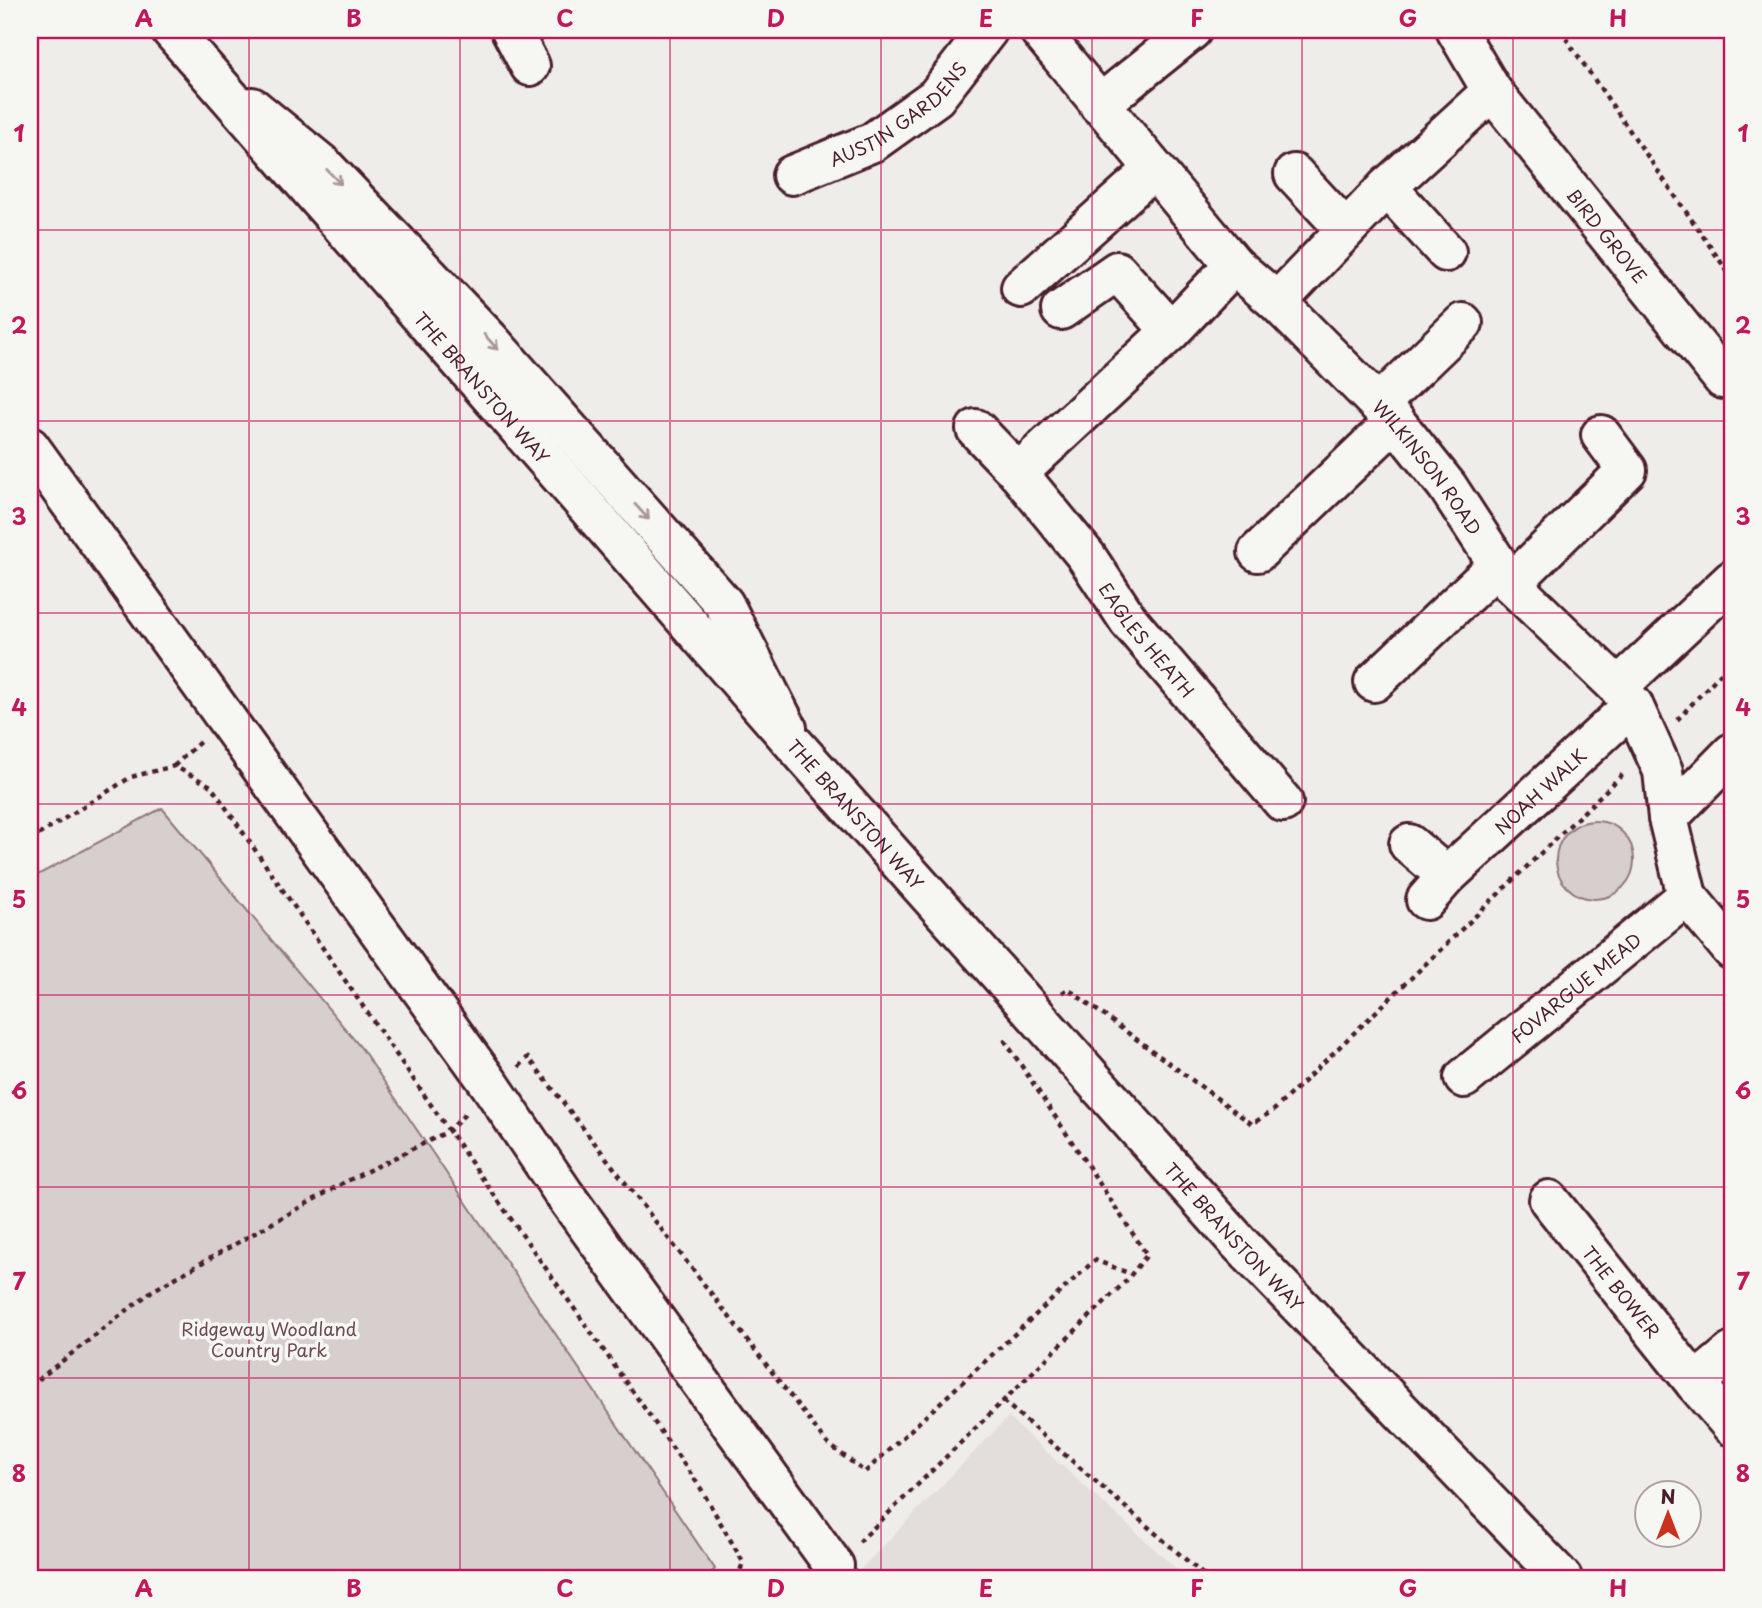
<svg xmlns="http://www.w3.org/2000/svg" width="1762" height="1608" viewBox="0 0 1762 1608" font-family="'Playpen Sans',sans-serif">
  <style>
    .built { fill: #e3dedc }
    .green { fill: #d7cfce; stroke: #90777c; stroke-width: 2 }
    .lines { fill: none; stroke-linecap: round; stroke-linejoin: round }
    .minor-casing { stroke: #4a1f2b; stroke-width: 44 }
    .highway-casing { stroke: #4a1f2b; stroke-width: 44 }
    .path { stroke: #4a1f2b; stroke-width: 4.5; stroke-dasharray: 5 5; stroke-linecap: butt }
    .minor { stroke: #f6f6f2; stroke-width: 38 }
    .highway { stroke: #f6f6f2; stroke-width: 38 }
    .oneway { stroke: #a99598 }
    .grid { fill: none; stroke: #c2185b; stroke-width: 2; stroke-opacity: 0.55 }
    .labels { text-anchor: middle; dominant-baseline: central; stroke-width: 7; stroke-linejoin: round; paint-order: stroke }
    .street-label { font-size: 18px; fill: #4a1f2b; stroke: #f6f6f2 }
    .park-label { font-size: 18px; fill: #6d4b54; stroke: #f6f6f2 }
    .neatline { fill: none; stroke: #c2185b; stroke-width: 2.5 }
    .grid-label { font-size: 23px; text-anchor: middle; font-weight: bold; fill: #c2185b }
  </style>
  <rect width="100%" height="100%" fill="#efedea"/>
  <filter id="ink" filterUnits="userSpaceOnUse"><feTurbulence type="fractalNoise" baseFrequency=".0143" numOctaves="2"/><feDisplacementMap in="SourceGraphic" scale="14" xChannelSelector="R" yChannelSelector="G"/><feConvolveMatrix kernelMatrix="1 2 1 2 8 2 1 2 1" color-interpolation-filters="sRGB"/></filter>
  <g filter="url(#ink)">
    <path class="built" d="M 1008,1417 L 1187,1578 L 852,1578 Z"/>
    <g class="green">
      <path d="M 162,808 L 362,1049 L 715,1569 L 706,1578 L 30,1578 L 30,879 Z"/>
      <circle cx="1595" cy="860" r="39"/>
    </g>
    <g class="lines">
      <g class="minor-casing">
        <g id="minor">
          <path d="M 511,30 L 530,66"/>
          <path id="s1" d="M 1039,30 L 1234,265 L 1277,302 L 1395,421 L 1447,486 L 1511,584 L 1618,687 L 1633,705 L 1663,771 L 1668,818 L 1687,896 L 1732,950"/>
          <path d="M 1456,30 L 1492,91"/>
          <path d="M 1099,105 L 1192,30"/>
          <path d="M 252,107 L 323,165 L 489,339 L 724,604 L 787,728"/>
          <path d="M 1294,174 L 1345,229"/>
          <path id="s2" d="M 792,175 L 873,142 L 936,97 L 988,30"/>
          <path d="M 1387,187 L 1446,252"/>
          <path id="s3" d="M 1234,265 L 1171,331 L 1018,473 L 1086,556 L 1129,621 L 1283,802"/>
          <path d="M 1021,288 L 1154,169"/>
          <path id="s4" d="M 1277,302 L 1387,187 L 1492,91 L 1723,379"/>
          <path d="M 1061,310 L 1117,271 L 1171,331"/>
          <path d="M 1379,404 L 1463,323"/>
          <path d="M 976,429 L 1018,473"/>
          <path d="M 30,447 L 491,1086 L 564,1194 L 834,1566"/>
          <path d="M 1258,552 L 1395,421"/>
          <path d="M 1511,584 L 1627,470 L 1601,435"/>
          <path d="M 1374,682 L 1498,565"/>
          <path d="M 1618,687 L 1732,580"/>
          <path d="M 1668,818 L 1732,753"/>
          <path d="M 1409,844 L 1447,876"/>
          <path id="s5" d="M 1426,900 L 1447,876 L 1633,705"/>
          <path id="s6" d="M 1464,1078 L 1687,896"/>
          <path id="s7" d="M 1549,1200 L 1695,1383 L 1732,1352"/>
          <path d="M 1695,1383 L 1732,1426"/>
        </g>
      </g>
      <g class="highway-casing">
        <g id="highway">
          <path id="s8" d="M 171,30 L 794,744 L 1238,1242 L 1562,1578"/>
        </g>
      </g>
      <g class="path">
        <path d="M 1560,30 L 1732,278"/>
        <path d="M 1677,720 L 1732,661"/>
        <path d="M 174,766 L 201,741"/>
        <path d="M 30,840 L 131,777 L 174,766 L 211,786 L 449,1131 L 700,1487 L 743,1562 L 738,1578"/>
        <path d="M 1062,993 L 1068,989 L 1252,1124 L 1274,1110 L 1624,773"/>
        <path d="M 519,1067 L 528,1057 L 827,1443 L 865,1472 L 1095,1260 L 1131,1274"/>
        <path d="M 30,1386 L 152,1291 L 345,1182 L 449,1131 L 466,1113"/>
        <path d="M 1003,1401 L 1207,1578"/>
        <path d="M 859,1542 L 1126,1281 L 1147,1255 L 1005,1041 L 1010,1037"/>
      </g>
      <use href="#minor" class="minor"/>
      <use href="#highway" class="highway"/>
    </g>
    <defs><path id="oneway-shaft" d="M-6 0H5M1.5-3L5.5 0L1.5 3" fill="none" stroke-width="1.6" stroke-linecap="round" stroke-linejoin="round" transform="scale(1.75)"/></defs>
    <g class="oneway">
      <use href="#oneway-shaft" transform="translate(334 177) rotate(46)"/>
      <use href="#oneway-shaft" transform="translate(491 342) rotate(48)"/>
      <use href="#oneway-shaft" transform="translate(642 512) rotate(48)"/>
    </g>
  </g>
  <path class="grid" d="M 249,30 L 249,1578M 460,30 L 460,1578M 670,30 L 670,1578M 881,30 L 881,1578M 1092,30 L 1092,1578M 1302,30 L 1302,1578M 1513,30 L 1513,1578M 30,230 L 1732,230M 30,421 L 1732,421M 30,613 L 1732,613M 30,804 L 1732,804M 30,995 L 1732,995M 30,1187 L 1732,1187M 30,1378 L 1732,1378"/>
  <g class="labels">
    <g class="street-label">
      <text stroke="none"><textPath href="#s2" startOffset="124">AUSTIN GARDENS</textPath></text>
      <text stroke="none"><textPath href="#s4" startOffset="486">BIRD GROVE</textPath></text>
      <text stroke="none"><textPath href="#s8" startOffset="474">THE BRANSTON WAY</textPath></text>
      <text stroke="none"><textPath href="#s1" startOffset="586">WILKINSON ROAD</textPath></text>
      <text stroke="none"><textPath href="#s3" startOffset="511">EAGLES HEATH</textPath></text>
      <text stroke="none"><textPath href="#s5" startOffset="158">NOAH WALK</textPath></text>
      <text stroke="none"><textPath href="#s8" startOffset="1041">THE BRANSTON WAY</textPath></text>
      <text stroke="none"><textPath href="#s6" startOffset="144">FOVARGUE MEAD</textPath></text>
      <text stroke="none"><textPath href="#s8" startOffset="1608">THE BRANSTON WAY</textPath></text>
      <text stroke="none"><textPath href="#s7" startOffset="117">THE BOWER</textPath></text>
    </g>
    <g class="park-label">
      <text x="269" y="1328">Ridgeway Woodland<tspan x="269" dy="21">Country Park</tspan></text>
    </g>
  </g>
  <rect width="1762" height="1608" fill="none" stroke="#f6f6f2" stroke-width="77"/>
  <g transform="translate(1668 1514)"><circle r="33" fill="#f6f6f2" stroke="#b1a0a2" stroke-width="2"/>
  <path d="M0-5L12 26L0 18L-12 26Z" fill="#c8321e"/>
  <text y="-10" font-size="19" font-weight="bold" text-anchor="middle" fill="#4a1f2b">N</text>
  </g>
  <rect x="38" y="38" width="1686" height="1532" class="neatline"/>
  <g class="grid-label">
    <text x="144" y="27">A</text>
    <text x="354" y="27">B</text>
    <text x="565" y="27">C</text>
    <text x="776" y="27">D</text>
    <text x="986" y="27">E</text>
    <text x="1197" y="27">F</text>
    <text x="1408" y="27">G</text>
    <text x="1618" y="27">H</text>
    <text x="19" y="142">1</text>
    <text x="1743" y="142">1</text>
    <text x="19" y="334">2</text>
    <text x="1743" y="334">2</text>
    <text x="19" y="525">3</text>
    <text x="1743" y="525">3</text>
    <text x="19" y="716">4</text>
    <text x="1743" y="716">4</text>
    <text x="19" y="908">5</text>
    <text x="1743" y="908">5</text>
    <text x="19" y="1099">6</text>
    <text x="1743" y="1099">6</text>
    <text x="19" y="1290">7</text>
    <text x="1743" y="1290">7</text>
    <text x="19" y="1482">8</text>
    <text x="1743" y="1482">8</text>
    <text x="144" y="1597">A</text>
    <text x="354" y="1597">B</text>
    <text x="565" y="1597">C</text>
    <text x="776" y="1597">D</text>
    <text x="986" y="1597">E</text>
    <text x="1197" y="1597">F</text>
    <text x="1408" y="1597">G</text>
    <text x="1618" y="1597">H</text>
  </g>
</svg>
